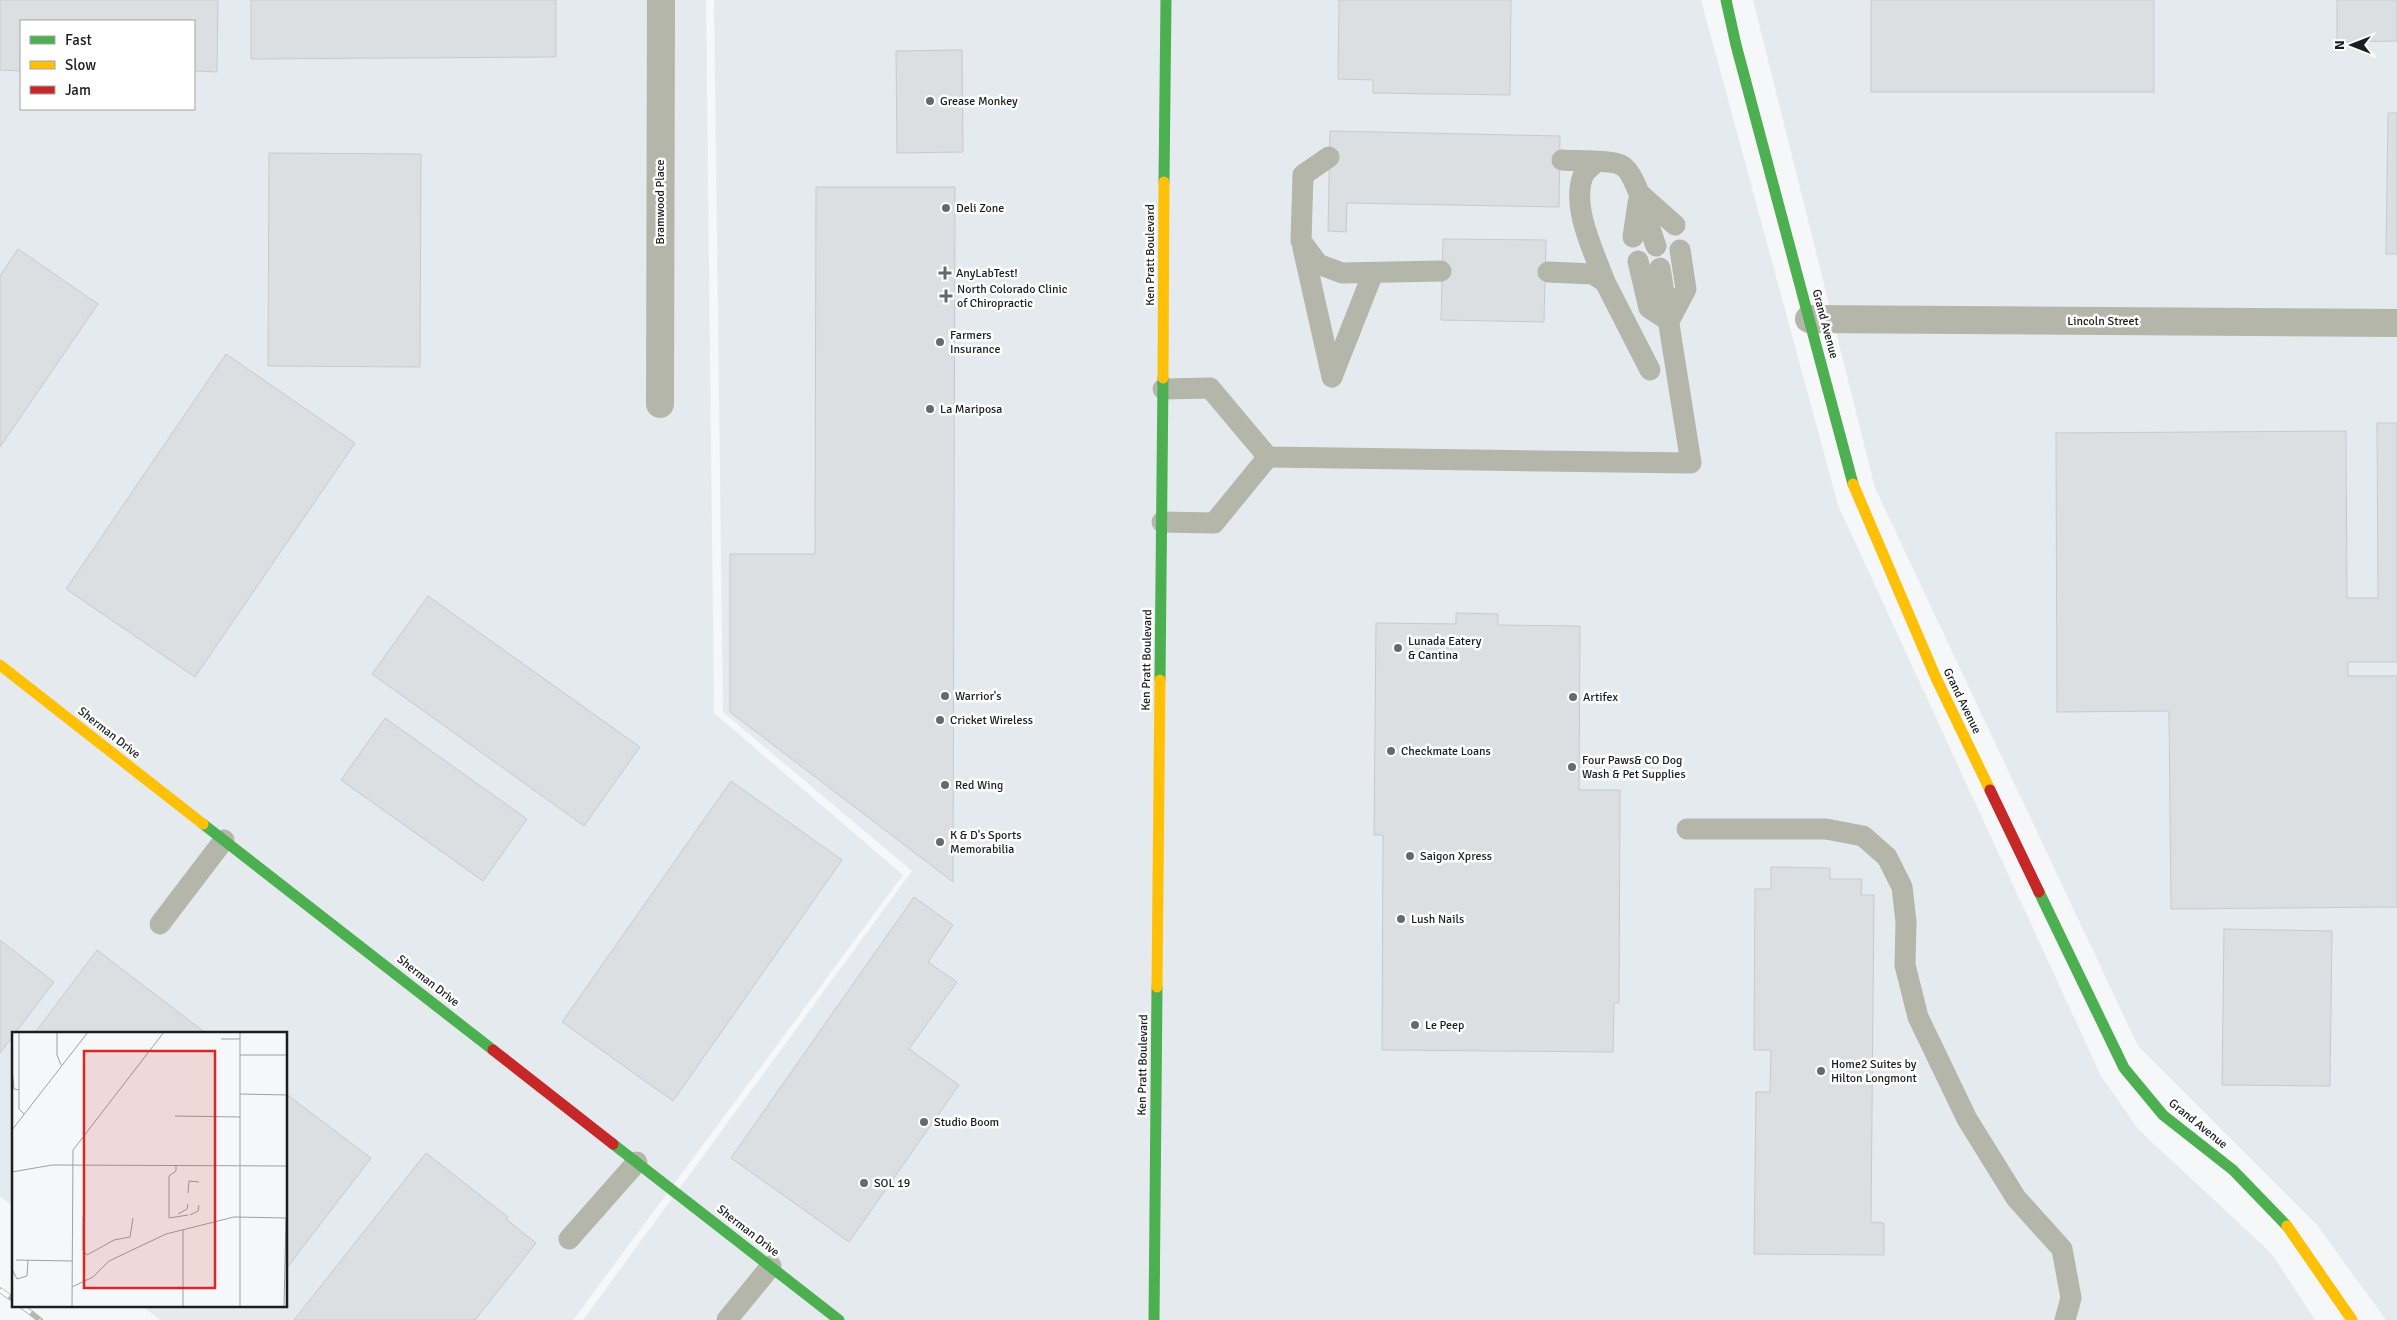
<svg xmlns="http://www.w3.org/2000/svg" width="2397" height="1320" viewBox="0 0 2397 1320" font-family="Signika,sans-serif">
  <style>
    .built { fill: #e5eaef; fill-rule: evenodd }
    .building { fill: #dcdfe2; stroke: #c8caca }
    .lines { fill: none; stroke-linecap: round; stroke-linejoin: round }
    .lane { stroke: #b4b6aa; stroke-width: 21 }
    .street { stroke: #b4b6aa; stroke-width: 28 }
    .fast { stroke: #4caf50; stroke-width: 11 }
    .slow { stroke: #ffc107; stroke-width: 11 }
    .jam { stroke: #c62828; stroke-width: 11 }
    .rail-casing { stroke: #b4b6b0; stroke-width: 5.5 }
    .rail { stroke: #fff; stroke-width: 4; stroke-dasharray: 11; stroke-linecap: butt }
    .poi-dot { fill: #68696a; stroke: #fff; stroke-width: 2 }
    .labels { text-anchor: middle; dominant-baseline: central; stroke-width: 5; stroke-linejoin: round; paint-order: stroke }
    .poi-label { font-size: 12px; fill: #1c1d1e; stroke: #fff; text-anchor: start }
    .street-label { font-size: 12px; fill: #1c1d1e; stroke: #fff }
    .inset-road { fill: none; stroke: #9ea0a1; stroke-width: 1 }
    .view { fill: #d62828; fill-opacity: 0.15; stroke: #d62828; stroke-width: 2.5 }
    .inset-edge { fill: none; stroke: #1c1d1e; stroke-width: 2.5 }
  </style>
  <rect width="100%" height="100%" fill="#f5f7f8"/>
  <g class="built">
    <path d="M 0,0 L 706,0 L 714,713 L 903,875 L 573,1320 L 160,1320 L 142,1306 L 286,1306 L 286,1034 L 14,1034 L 14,1207 L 0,1196 ZM 21,21 L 194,21 L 194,109 L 21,109 Z"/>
    <path d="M 714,0 L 1701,0 L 1838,505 L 2101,1076 L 2138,1129 L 2271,1253 L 2315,1320 L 583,1320 L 912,871 L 723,712 Z"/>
    <path d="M 1753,0 L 2397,0 L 2397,1320 L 2386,1320 L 2317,1225 L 2138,1046 L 1875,488 Z"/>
  </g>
  <g class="building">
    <path d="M 0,0 L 218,0 L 217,72 L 194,71 L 194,21 L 21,21 L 21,71 L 0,70 Z"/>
    <path d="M 251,0 L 556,0 L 556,57 L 251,59 Z"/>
    <path d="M 1339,0 L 1511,0 L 1510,95 L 1373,93 L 1373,80 L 1338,79 Z"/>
    <rect x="1871" y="0" width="283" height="92"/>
    <path d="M 2337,0 L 2397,0 L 2397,41 L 2337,42 Z"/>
    <path d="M 962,50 L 963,152 L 897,153 L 896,51 Z"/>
    <path d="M 2388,113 L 2397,113 L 2397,254 L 2386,254 Z"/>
    <path d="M 1330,131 L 1560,136 L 1559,207 L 1347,203 L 1346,232 L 1328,231 Z"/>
    <path d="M 269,153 L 421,154 L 420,367 L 268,366 Z"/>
    <path d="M 816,187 L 955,187 L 953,882 L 730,712 L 730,554 L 815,554 Z"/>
    <path d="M 1443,239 L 1546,240 L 1544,322 L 1441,320 Z"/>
    <path d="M 18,249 L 98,304 L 0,447 L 0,276 Z"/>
    <path d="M 226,354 L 355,443 L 195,677 L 66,589 Z"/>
    <path d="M 2377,423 L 2397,423 L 2397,662 L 2348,662 L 2348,676 L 2397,676 L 2397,907 L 2171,909 L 2169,711 L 2057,712 L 2056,433 L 2346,431 L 2347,598 L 2378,598 Z"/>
    <path d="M 428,596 L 640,747 L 584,826 L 372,674 Z"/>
    <path d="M 1456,613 L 1498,614 L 1498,625 L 1580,626 L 1579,790 L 1620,790 L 1619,1003 L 1614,1003 L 1613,1052 L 1382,1050 L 1383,835 L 1374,835 L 1376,623 L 1456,624 Z"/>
    <path d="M 385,718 L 527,819 L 483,881 L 341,780 Z"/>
    <path d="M 731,781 L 842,860 L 673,1101 L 562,1022 Z"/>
    <path d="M 1771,867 L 1830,868 L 1830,879 L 1862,879 L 1861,895 L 1874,895 L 1871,1222 L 1884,1223 L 1884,1255 L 1754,1254 L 1756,1092 L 1770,1092 L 1771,1050 L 1754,1050 L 1755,889 L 1771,889 Z"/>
    <path d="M 914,897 L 953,925 L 928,962 L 957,982 L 909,1049 L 959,1085 L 849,1242 L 731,1158 Z"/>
    <path d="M 2224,929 L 2332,931 L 2330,1086 L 2222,1085 Z"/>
    <path d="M 0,940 L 54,982 L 0,1053 Z"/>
    <path d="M 97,950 L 207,1034 L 34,1034 Z"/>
    <path d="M 286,1094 L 371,1158 L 286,1269 Z"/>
    <path d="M 426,1153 L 508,1217 L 506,1219 L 536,1243 L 475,1320 L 294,1320 Z"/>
  </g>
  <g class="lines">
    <g class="lane">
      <path d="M 1329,157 L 1303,175 L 1301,241 L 1318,264 L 1342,273 L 1441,271"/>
      <path d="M 1562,160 C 1574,161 1612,160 1621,165 C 1638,173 1648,227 1656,246"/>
      <path d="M 1596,162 C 1592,166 1585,171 1583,176 C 1571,207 1594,252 1605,282"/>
      <path d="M 1639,193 L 1675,225"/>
      <path d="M 1633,237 L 1638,203"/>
      <path d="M 1303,248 L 1332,377"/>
      <path d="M 1638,261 L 1649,308 L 1669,321 L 1686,289 L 1680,250"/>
      <path d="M 1548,272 L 1593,274 L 1605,282 L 1650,370"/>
      <path d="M 1332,377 L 1373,273"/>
      <path d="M 1163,389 L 1210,388 L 1268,457 L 1691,463 L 1660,268"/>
      <path d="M 1162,522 L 1214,523 L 1268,457"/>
      <path d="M 1687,829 L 1826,829 L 1863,836 L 1887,857 L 1902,887 L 1906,922 L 1905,965 L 1918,1017 L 1967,1119 L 2016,1198 L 2062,1249 L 2071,1298 L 2065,1320"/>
      <path d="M 160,924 L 224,840"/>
      <path d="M 569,1239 L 637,1162"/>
      <path d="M 727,1320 L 771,1266"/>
    </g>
    <g class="street">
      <path d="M 1809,319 L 2397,323"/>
      <path d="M 660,404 L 661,0"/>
    </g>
    <g class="fast">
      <path d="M 1726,0 L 1736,45 L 1853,484"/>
      <path d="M 1164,182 L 1166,0"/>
      <path d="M 1160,680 L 1163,378"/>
      <path d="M 203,824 L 493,1050"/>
      <path d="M 2039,892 L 2124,1068 L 2163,1115 L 2233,1170 L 2287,1226"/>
      <path d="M 613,1144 L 839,1320"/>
      <path d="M 1154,1320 L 1157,987"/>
    </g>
    <g class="slow">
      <path d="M 1163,378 L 1164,182"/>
      <path d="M 1853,484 L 1936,678 L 1990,790"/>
      <path d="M 0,665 L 203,824"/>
      <path d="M 1157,987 L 1160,680"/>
      <path d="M 2287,1226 L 2352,1320"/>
    </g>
    <g class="jam">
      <path d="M 1990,790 L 2039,892"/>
      <path d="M 493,1050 L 613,1144"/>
    </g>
    <g class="rail-casing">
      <g id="rail">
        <path d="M 0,1290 L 14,1300"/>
        <path d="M 22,1306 L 40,1320"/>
      </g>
    </g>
    <use href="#rail" class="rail"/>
  </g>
  <g class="poi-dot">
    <circle cx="930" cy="101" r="5"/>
    <circle cx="946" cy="208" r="5"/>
    <path d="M942.5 265.5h5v5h5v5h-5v5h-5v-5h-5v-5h5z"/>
    <path d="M943.5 288.5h5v5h5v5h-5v5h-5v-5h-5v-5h5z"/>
    <circle cx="940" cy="342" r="5"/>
    <circle cx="930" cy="409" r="5"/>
    <circle cx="1398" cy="648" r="5"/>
    <circle cx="945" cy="696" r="5"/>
    <circle cx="1573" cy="697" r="5"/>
    <circle cx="940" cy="720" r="5"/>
    <circle cx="1391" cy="751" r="5"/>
    <circle cx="1572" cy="767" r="5"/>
    <circle cx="945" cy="785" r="5"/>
    <circle cx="940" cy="842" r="5"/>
    <circle cx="1410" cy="856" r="5"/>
    <circle cx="1401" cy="919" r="5"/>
    <circle cx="1415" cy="1025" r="5"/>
    <circle cx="1821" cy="1071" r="5"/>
    <circle cx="924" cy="1122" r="5"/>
    <circle cx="864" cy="1183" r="5"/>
  </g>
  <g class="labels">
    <g class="poi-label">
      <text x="940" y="101">Grease Monkey</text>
      <text x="956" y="208">Deli Zone</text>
      <text x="956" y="273">AnyLabTest!</text>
      <text x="957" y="289">North Colorado Clinic<tspan x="957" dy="14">of Chiropractic</tspan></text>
      <text x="950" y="335">Farmers<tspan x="950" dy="14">Insurance</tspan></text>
      <text x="940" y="409">La Mariposa</text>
      <text x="1408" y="641">Lunada Eatery<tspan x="1408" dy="14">&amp; Cantina</tspan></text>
      <text x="955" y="696">Warrior's</text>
      <text x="1583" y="697">Artifex</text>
      <text x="950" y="720">Cricket Wireless</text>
      <text x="1401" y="751">Checkmate Loans</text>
      <text x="1582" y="760">Four Paws&amp; CO Dog<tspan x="1582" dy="14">Wash &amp; Pet Supplies</tspan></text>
      <text x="955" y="785">Red Wing</text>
      <text x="950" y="835">K &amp; D's Sports<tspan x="950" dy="14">Memorabilia</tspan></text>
      <text x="1420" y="856">Saigon Xpress</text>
      <text x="1411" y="919">Lush Nails</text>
      <text x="1425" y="1025">Le Peep</text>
      <text x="1831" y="1064">Home2 Suites by<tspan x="1831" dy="14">Hilton Longmont</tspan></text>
      <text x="934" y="1122">Studio Boom</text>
      <text x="874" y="1183">SOL 19</text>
    </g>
    <g class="street-label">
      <text transform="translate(660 202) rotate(-90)">Bramwood Place</text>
      <text transform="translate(1150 255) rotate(-90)">Ken Pratt Boulevard</text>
      <text x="2103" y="321">Lincoln Street</text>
      <text transform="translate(1825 324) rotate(75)">Grand Avenue</text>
      <text transform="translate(1147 660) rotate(-89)">Ken Pratt Boulevard</text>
      <text transform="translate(1962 701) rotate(64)">Grand Avenue</text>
      <text transform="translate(109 733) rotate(38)">Sherman Drive</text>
      <text transform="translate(428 981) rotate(38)">Sherman Drive</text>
      <text transform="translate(1143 1065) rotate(-89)">Ken Pratt Boulevard</text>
      <text transform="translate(2198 1124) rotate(39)">Grand Avenue</text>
      <text transform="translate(748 1231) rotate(38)">Sherman Drive</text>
    </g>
  </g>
  <g transform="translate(12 1032)">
    <rect width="275" height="275" fill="#f5f7f8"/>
    <path class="inset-road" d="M 7,0 L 7,77 L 12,82M 45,0 L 45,23 L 49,33M 209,7 L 228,7M 228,23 L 275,23M 0,37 L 2,57 L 7,58M 228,62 L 275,63M 163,84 L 228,85M 0,98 L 76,0M 164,134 L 164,139 L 157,144 L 157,186 L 176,183M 0,140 L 40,133 L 275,134M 176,161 L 177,149 L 187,150M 166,182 L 175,177 L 176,172M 178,183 L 186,179 L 187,173M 71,185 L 71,218 L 75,223 L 102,208 L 118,205 L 121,186M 4,228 L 60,229M 0,237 L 5,247 L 15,244 L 16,228M 60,255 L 81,245 L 97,229 L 154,202 L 222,185 L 275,186M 60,275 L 61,118 L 152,0M 171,275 L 171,198M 228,275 L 228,0M 272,275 L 274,186"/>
    <path class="view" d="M 72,19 L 203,19 L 203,256 L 72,256 Z"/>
    <rect width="275" height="275" class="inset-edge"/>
  </g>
  <rect x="20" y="20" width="175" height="90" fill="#ffffff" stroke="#a4a5a5"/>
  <rect x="30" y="36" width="25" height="8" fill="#4caf50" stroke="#a4a5a5"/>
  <text x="65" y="45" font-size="15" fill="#1c1d1e">Fast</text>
  <rect x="30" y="61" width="25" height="8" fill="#ffc107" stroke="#a4a5a5"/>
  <text x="65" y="70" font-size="15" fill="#1c1d1e">Slow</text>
  <rect x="30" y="86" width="25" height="8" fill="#c62828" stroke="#a4a5a5"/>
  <text x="65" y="95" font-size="15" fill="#1c1d1e">Jam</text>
  <g transform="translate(2352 45) rotate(270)" stroke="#ffffff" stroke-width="4" paint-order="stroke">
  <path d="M0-4L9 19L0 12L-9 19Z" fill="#1c1d1e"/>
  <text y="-8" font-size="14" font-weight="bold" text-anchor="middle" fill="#1c1d1e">N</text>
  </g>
</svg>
